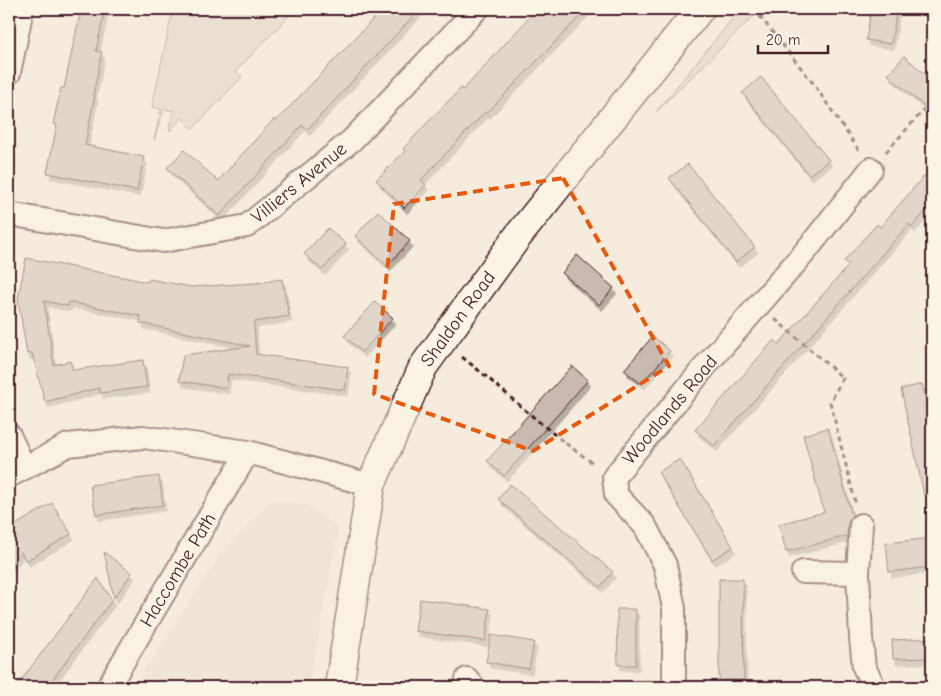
<svg xmlns="http://www.w3.org/2000/svg" width="941" height="696" viewBox="0 0 941 696" font-family="'Comic Neue',sans-serif">
  <style>
    .built { fill: #e8ddd0 }
    .green { fill: #dbcec4; stroke: #927678 }
    .building { fill: #cab9b1; stroke: #4a1f2b; filter: url(#shadow) }
    .lines { fill: none; stroke-linecap: round; stroke-linejoin: round }
    .minor-casing { stroke: #4a1f2b; stroke-width: 26 }
    .tertiary-casing { stroke: #4a1f2b; stroke-width: 31 }
    .path { stroke: #4a1f2b; stroke-width: 3; stroke-dasharray: 5 4; stroke-linecap: butt }
    .minor { stroke: #fcf5e5; stroke-width: 22 }
    .tertiary { stroke: #fcf5e5; stroke-width: 28 }
    .marked { fill: none; stroke: #e8590c; stroke-width: 4; stroke-dasharray: 10 6; stroke-linejoin: round }
    .labels { text-anchor: middle; dominant-baseline: central; stroke-width: 4; stroke-linejoin: round; paint-order: stroke }
    .street-label { font-size: 19px; fill: #4a1f2b; stroke: #fcf5e5 }
  </style>
  <defs>
    <filter id="shadow"><feDropShadow dx="3" dy="5.5" stdDeviation="0" flood-color="#0004"/></filter>
  </defs>
  <rect width="100%" height="100%" fill="#f5ecde"/>
  <filter id="ink" filterUnits="userSpaceOnUse"><feTurbulence type="fractalNoise" baseFrequency=".02" numOctaves="2"/><feDisplacementMap in="SourceGraphic" scale="10" xChannelSelector="R" yChannelSelector="G"/><feConvolveMatrix kernelMatrix="1 2 1 2 8 2 1 2 1" color-interpolation-filters="sRGB"/></filter>
  <g filter="url(#ink)">
    <path class="built" d="M 273,500 L 306,504 L 339,528 L 309,687 L 134,687 L 221,553 Z"/>
    <g class="green">
      <path d="M 173,9 L 296,9 L 236,71 L 242,77 L 193,129 L 182,118 L 170,131 L 169,125 L 174,111 L 164,109 L 154,140 L 161,109 L 152,107 Z"/>
      <path d="M 751,10 L 755,15 L 656,112 L 737,13 Z"/>
    </g>
    <g class="building">
      <path d="M 81,9 L 105,9 L 96,51 L 102,52 L 93,95 L 95,95 L 85,145 L 144,157 L 137,191 L 47,173 L 57,125 L 53,124 L 61,88 L 64,88 Z"/>
      <path d="M 383,9 L 420,9 L 307,130 L 302,125 L 219,216 L 167,168 L 184,150 L 218,181 L 274,119 L 276,121 Z"/>
      <path d="M 537,9 L 587,9 L 487,113 L 485,112 L 421,180 L 426,185 L 404,208 L 376,180 L 405,151 L 403,149 L 426,124 L 461,88 L 463,90 Z"/>
      <path d="M 871,9 L 897,9 L 891,44 L 866,40 Z"/>
      <path d="M 904,56 L 932,80 L 932,113 L 888,75 Z"/>
      <path d="M 761,77 L 829,160 L 809,175 L 742,93 Z"/>
      <path d="M 688,164 L 755,247 L 736,262 L 669,178 Z"/>
      <path d="M 932,167 L 932,204 L 912,227 L 909,224 L 714,446 L 695,430 L 774,340 L 779,344 L 849,265 L 844,261 L 877,224 L 880,227 Z"/>
      <path d="M 378,211 L 410,241 L 387,266 L 355,236 Z"/>
      <path d="M 328,228 L 346,244 L 322,270 L 304,254 Z"/>
      <path d="M 577,255 L 614,288 L 599,305 L 562,273 Z"/>
      <path d="M 26,258 L 148,282 L 149,279 L 191,287 L 255,283 L 282,279 L 289,316 L 254,322 L 256,354 L 348,367 L 345,390 L 228,374 L 226,388 L 179,381 L 183,355 L 250,346 L 140,323 L 141,316 L 69,302 L 68,306 L 44,301 L 54,365 L 70,361 L 73,370 L 143,360 L 147,387 L 100,393 L 99,388 L 45,402 L 32,353 L 27,354 L 18,299 Z"/>
      <path d="M 375,302 L 393,318 L 362,352 L 344,336 Z"/>
      <path d="M 653,336 L 670,351 L 641,384 L 624,370 Z"/>
      <path d="M 572,366 L 588,380 L 504,476 L 487,461 Z"/>
      <path d="M 922,384 L 932,426 L 932,494 L 924,495 L 901,389 Z"/>
      <path d="M 828,428 L 852,516 L 848,524 L 847,536 L 786,552 L 779,524 L 824,512 L 803,435 Z"/>
      <path d="M 680,459 L 733,547 L 712,560 L 658,472 Z"/>
      <path d="M 159,476 L 163,505 L 96,515 L 90,485 Z"/>
      <path d="M 510,484 L 613,572 L 600,587 L 498,499 Z"/>
      <path d="M 52,503 L 71,534 L 26,561 L 21,552 L 9,567 L 9,529 Z"/>
      <path d="M 932,538 L 932,567 L 889,572 L 886,543 Z"/>
      <path d="M 104,552 L 132,573 L 114,598 Z"/>
      <path d="M 98,578 L 112,600 L 47,687 L 16,687 Z"/>
      <path d="M 719,579 L 743,579 L 744,680 L 719,680 Z"/>
      <path d="M 420,599 L 490,609 L 485,641 L 415,631 Z"/>
      <path d="M 617,609 L 636,609 L 636,665 L 618,665 Z"/>
      <path d="M 491,635 L 534,642 L 529,669 L 486,662 Z"/>
      <path d="M 932,638 L 932,658 L 893,659 L 892,640 Z"/>
    </g>
    <g class="lines">
      <g class="minor-casing">
        <g id="minor">
          <path d="M 9,73 L 22,9"/>
          <path d="M 9,214 L 163,241 L 247,226 L 352,140 L 477,9"/>
          <path d="M 9,435 L 24,467"/>
          <path d="M 9,476 L 68,445 L 143,437 L 248,452 L 371,485"/>
          <path d="M 861,525 L 858,573 L 861,638 L 864,667 L 874,687"/>
          <path d="M 803,572 L 858,573"/>
          <path d="M 467,679 L 474,687"/>
          <path d="M 108,687 L 248,452"/>
          <path d="M 674,687 L 674,608 L 665,565 L 645,526 L 616,495 L 614,477 L 707,364 L 805,252 L 871,169"/>
        </g>
      </g>
      <g class="tertiary-casing">
        <path id="tertiary" d="M 339,687 L 371,485 L 423,367 L 518,236 L 700,9"/>
      </g>
      <g class="path">
        <path d="M 754,9 L 813,83 L 860,152"/>
        <path d="M 886,152 L 932,101"/>
        <path d="M 775,319 L 843,378 L 830,402 L 856,505"/>
        <path d="M 462,357 C 507,392 547,433 595,464"/>
      </g>
      <use href="#minor" class="minor"/>
      <use href="#tertiary" class="tertiary"/>
    </g>
  </g>
  <path d="M0 0H941V696H0ZM 563,178 L 669,366 L 533,451 L 374,394 L 394,204 Z" fill="#f5ecde" fill-opacity=".55" fill-rule="evenodd"/>
  <path class="marked" d="M 563,178 L 669,366 L 533,451 L 374,394 L 394,204 Z"/>
  <g class="labels">
    <g class="street-label">
      <text transform="translate(299 183) rotate(-39)">Villiers Avenue</text>
      <text transform="translate(458 319) rotate(-54)">Shaldon Road</text>
      <text transform="translate(670 410) rotate(-50)">Woodlands Road</text>
      <text transform="translate(178 570) rotate(-59)">Haccombe Path</text>
    </g>
  </g>
  <rect width="941" height="696" fill="none" stroke="#fcf5e5" stroke-width="30"/>
  <rect x="15" y="15" width="911" height="666" fill="none" stroke="#4a1f2b" stroke-width="2" filter="url(#ink)"/>
  <path d="M758 45v8h70v-8" fill="none" stroke="#4a1f2b" stroke-width="2.5"/>
  <text x="766" y="45" font-size="15" fill="#4a1f2b" stroke="#fcf5e5" stroke-width="4" paint-order="stroke">20 m</text>
</svg>
